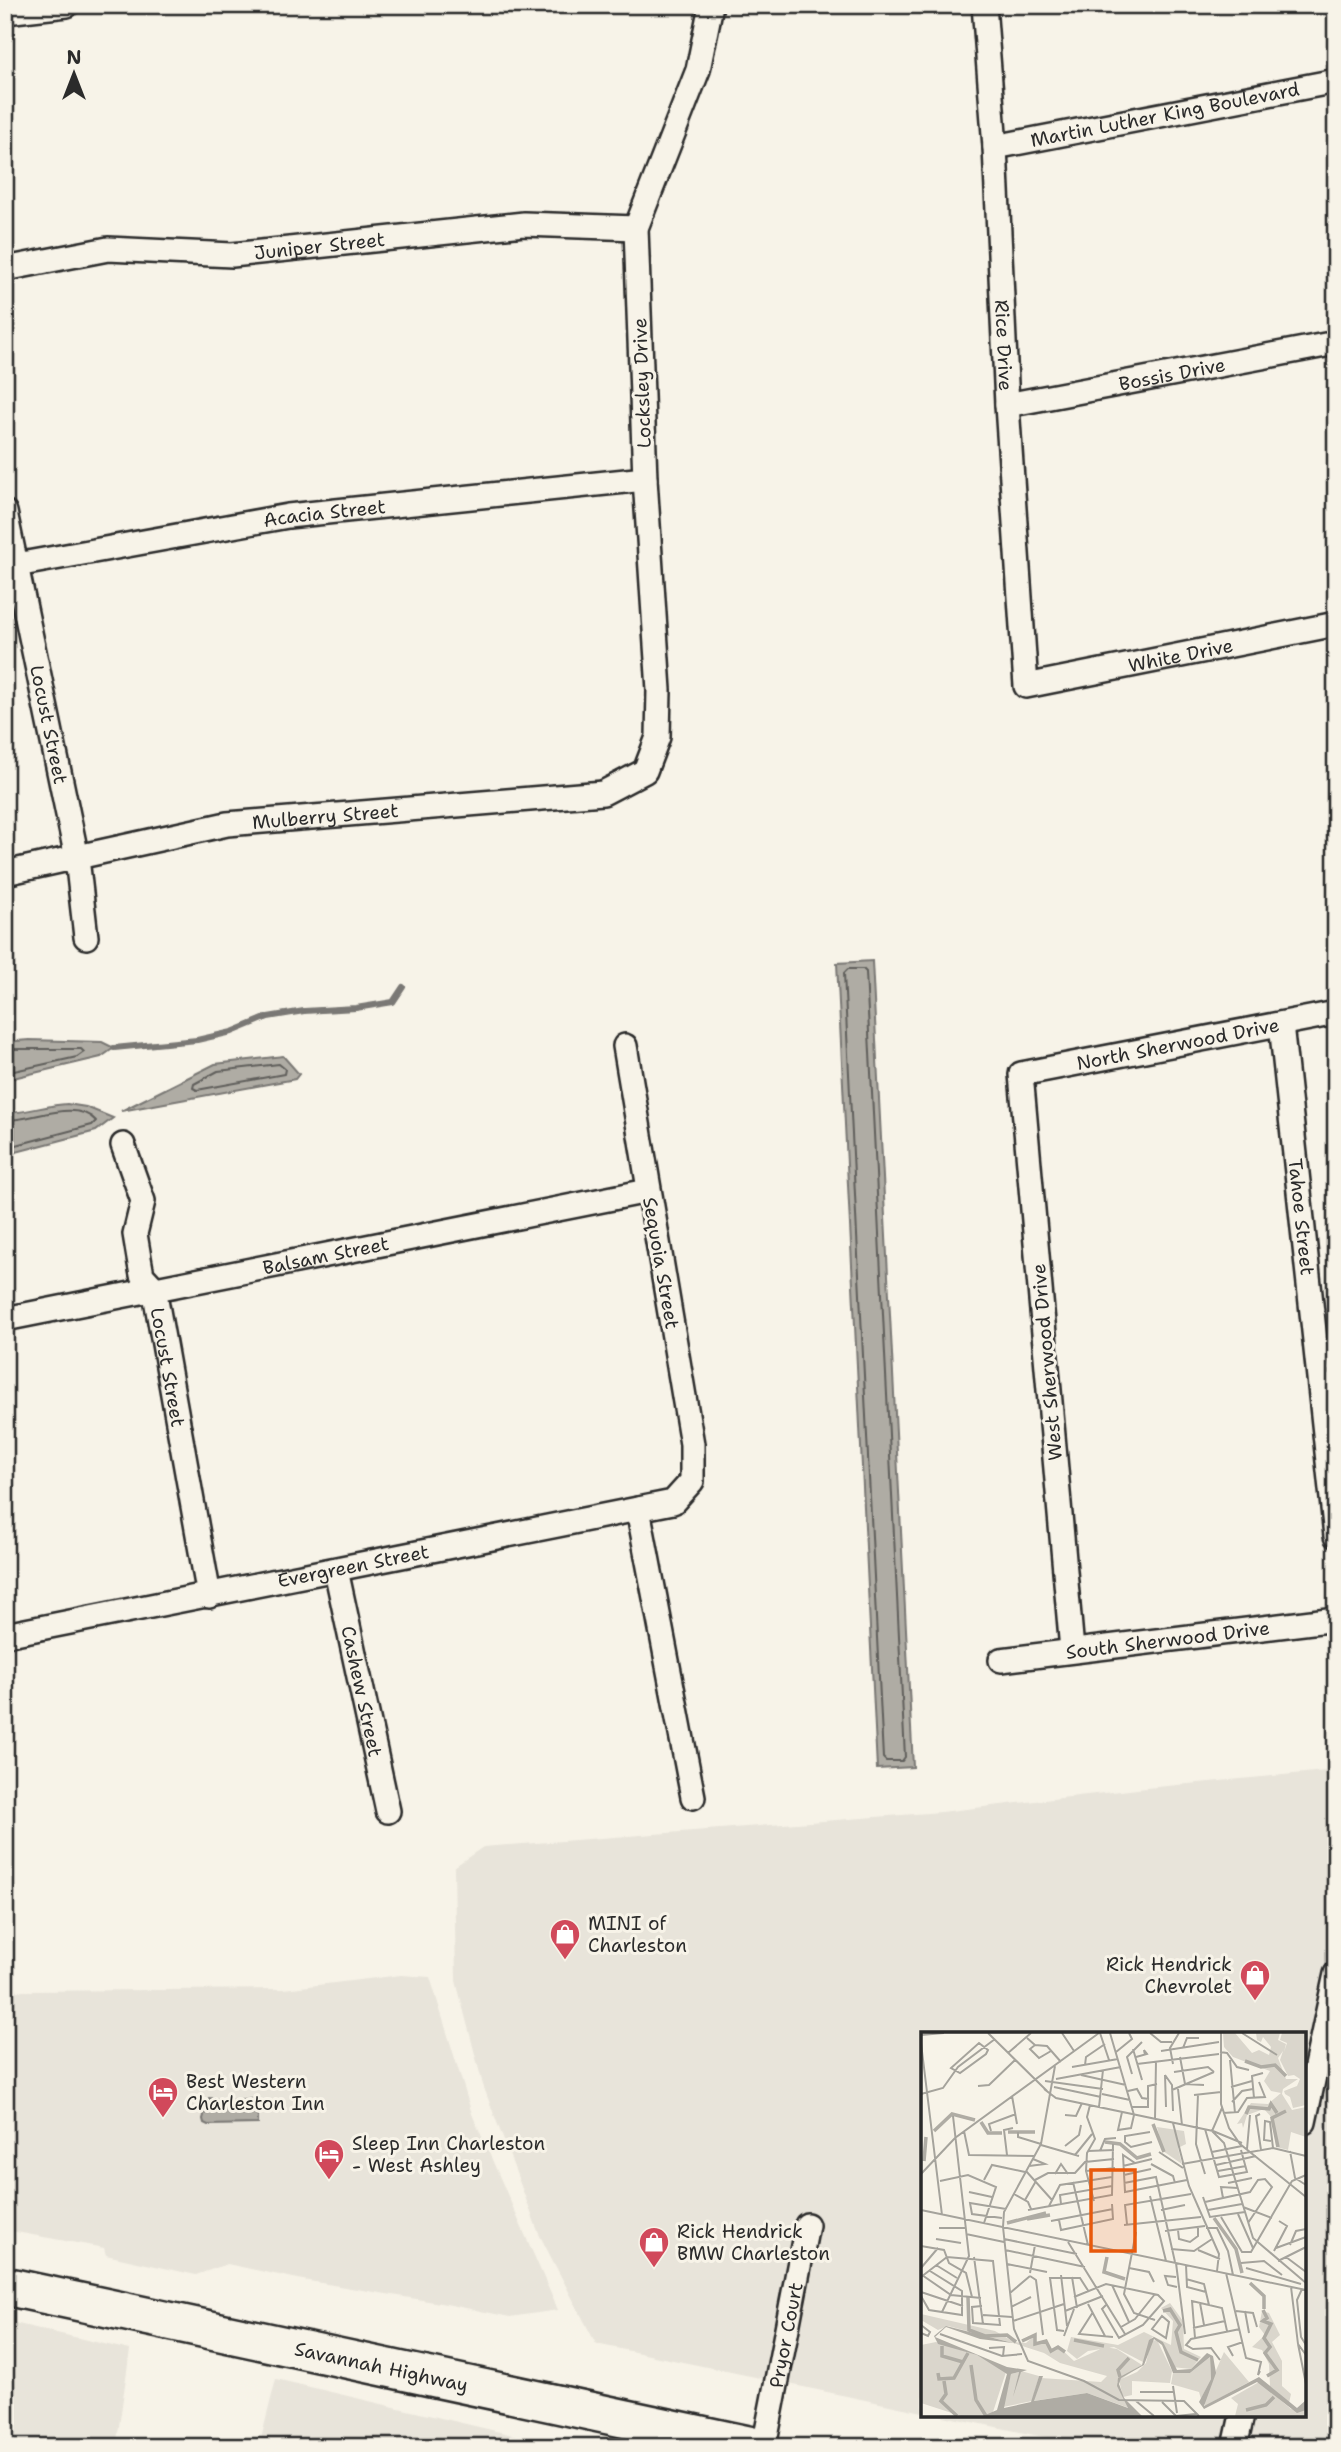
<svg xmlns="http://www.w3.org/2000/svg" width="1341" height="2452" viewBox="0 0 1341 2452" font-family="'Shantell Sans',sans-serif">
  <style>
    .built { fill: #e8e4da }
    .water { fill: #afaca4; stroke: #7a7874; stroke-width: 2 }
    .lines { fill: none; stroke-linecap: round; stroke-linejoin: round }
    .shore { stroke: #605f5b; stroke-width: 2 }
    .stream { stroke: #7a7874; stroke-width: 6 }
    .minor-casing { stroke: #2b2b2b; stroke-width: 28 }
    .trunk-casing { stroke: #2b2b2b; stroke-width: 42 }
    .minor { stroke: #f7f3e8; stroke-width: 23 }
    .trunk { stroke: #f7f3e8; stroke-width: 37 }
    .labels { text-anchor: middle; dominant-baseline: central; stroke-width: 6; stroke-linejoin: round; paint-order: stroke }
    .street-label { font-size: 19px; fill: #2b2b2b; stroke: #f7f3e8 }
    .poi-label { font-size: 19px; fill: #2b2b2b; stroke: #f7f3e8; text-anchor: start }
    .inset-river { fill: none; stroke: #afaca4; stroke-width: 3.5 }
    .inset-road { fill: none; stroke: #a5a39c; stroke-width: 2 }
    .view { fill: #e8590c; fill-opacity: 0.15; stroke: #e8590c; stroke-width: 3.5 }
    .inset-edge { fill: none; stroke: #2b2b2b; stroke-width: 3.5 }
  </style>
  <rect width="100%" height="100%" fill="#f7f3e8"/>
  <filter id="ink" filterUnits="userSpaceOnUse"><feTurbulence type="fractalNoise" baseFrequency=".0143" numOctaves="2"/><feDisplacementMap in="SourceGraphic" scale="14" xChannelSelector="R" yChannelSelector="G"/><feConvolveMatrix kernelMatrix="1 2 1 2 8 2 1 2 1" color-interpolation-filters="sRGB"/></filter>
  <g filter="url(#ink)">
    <g class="built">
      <path d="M 1336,1770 L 1336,2447 L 1091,2447 L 939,2415 L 1304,2415 L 1304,2034 L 923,2034 L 923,2412 L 596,2344 L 539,2234 L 483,2085 L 456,1981 L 454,1867 L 483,1847 L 941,1812 L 1146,1788 Z"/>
      <path d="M 5,1963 L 18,1991 L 284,1989 L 401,1975 L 430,1977 L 472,2114 L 558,2310 L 510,2317 L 446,2304 L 303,2280 L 227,2264 L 196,2275 L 106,2255 L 104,2248 L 5,2230 Z"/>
      <path d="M 5,2321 L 130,2350 L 116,2447 L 5,2447 Z"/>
      <path d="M 276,2379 L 564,2447 L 259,2447 Z"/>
    </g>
    <g class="water">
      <path d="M 872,961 L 913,1767 L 877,1769 L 837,963 Z"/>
      <path d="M 29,1040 L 102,1042 L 114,1048 L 101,1057 L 5,1080 L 5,1042 Z"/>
      <path d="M 283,1056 L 299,1074 L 295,1079 L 121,1111 L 215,1064 Z"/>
      <path d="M 67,1104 L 86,1107 L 113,1118 L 96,1131 L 5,1155 L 5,1113 C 27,1113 46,1105 67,1104 Z"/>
      <path d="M 209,2098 L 224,2100 L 228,2105 L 232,2100 L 258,2098 L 258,2124 L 208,2125 L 204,2123 L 203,2119 Z"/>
    </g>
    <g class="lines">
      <g class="shore">
        <path d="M 848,969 L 863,969 L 866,972 L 905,1757 L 902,1761 L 886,1761 L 883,1758 L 844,973 Z"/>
        <path d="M 5,1049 L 81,1049 L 84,1052 L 77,1057 L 5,1073"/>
        <path d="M 279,1064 L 285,1069 L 284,1074 L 197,1090 L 193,1088 L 194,1084 L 218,1071 Z"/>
        <path d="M 5,1120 C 31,1121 76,1098 96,1121 L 92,1125 L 5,1148"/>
      </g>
      <path class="stream" d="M 114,1048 L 197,1040 L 232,1032 L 268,1017 L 304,1011 L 356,1008 L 393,1002 L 403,987"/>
      <g class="minor-casing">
        <g id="minor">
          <path id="s1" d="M 984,5 L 995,147 L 1007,405 L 1026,686 L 1336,624"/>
          <path d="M 5,12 L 67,5"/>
          <path id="s2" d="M 995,147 L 1336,81"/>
          <path id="s3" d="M 5,269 L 108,249 L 232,255 L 524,224 L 636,228"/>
          <path id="s4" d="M 1007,405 L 1336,343"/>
          <path id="s5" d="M 5,512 L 77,858 L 86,937"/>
          <path id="s6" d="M 5,567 L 288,516 L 645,479"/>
          <path id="s7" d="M 5,873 L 227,824 L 603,793 L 645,771 L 658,737 L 659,690 L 645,479 L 636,228 L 698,70 L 711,5"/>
          <path id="s8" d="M 1281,1024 L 1336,1536"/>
          <path id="s9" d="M 123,1145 L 143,1201 L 135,1234 L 139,1258 L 142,1275 L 154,1288 L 209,1596"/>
          <path id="s10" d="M 5,1319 L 648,1191"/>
          <path d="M 638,1509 L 693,1797"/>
          <path id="s11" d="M 336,1570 L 388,1811"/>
          <path id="s12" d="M 5,1635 L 673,1502 L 692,1481 L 692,1444 L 625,1046"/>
          <path id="s13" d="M 1072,1650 L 1021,1074 L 1336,1013"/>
          <path id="s14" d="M 1001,1660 L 1336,1619"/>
          <path d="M 1304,2122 L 1336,1974"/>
          <path id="s15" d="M 764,2447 L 807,2225"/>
          <path d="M 1235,2447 L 1242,2415"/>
        </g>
      </g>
      <g class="trunk-casing">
        <g id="trunk">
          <path id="s16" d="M 5,2286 L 758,2447"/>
        </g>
      </g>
      <use href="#minor" class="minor"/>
      <use href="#trunk" class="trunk"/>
    </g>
  </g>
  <defs>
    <g id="shop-pin" transform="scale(1.575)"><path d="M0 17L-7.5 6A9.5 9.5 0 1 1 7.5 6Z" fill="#d1495b" stroke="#f7f3e8"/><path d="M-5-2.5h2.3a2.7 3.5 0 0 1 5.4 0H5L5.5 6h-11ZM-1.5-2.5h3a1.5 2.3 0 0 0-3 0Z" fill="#fff"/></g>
    <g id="hotel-pin" transform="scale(1.575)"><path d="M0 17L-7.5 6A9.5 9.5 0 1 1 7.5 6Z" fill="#d1495b" stroke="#f7f3e8"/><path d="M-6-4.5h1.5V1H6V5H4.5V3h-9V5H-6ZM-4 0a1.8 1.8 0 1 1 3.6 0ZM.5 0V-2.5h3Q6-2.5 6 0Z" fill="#fff"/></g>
  </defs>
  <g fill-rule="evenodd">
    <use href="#shop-pin" x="565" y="1934"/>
    <use href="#shop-pin" x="1255" y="1975"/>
    <use href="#hotel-pin" x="163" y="2092"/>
    <use href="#hotel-pin" x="329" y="2154"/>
    <use href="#shop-pin" x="654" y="2242"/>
  </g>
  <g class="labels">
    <g class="street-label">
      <text stroke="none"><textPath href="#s2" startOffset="173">Martin Luther King Boulevard</textPath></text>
      <text stroke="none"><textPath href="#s3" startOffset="317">Juniper Street</textPath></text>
      <text stroke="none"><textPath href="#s1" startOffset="341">Rice Drive</textPath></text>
      <text stroke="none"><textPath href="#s4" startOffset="168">Bossis Drive</textPath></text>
      <text transform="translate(642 383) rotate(-92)">Locksley Drive</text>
      <text stroke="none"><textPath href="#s6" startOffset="324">Acacia Street</textPath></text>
      <text stroke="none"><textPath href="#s1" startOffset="840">White Drive</textPath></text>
      <text stroke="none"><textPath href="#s5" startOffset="217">Locust Street</textPath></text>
      <text stroke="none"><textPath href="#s7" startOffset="326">Mulberry Street</textPath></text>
      <text stroke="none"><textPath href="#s13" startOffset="738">North Sherwood Drive</textPath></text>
      <text stroke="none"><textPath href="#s8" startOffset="194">Tahoe Street</textPath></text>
      <text stroke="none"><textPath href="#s10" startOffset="327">Balsam Street</textPath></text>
      <text transform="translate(661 1263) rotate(80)">Sequoia Street</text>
      <text transform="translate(1047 1362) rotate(-95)">West Sherwood Drive</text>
      <text stroke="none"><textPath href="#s9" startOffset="233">Locust Street</textPath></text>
      <text stroke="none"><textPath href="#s12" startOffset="355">Evergreen Street</textPath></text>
      <text stroke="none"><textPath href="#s14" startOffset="168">South Sherwood Drive</textPath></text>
      <text stroke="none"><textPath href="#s11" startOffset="124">Cashew Street</textPath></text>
      <text stroke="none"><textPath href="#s15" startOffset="114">Pryor Court</textPath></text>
      <text stroke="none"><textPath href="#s16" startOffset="385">Savannah Highway</textPath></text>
    </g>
    <g class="poi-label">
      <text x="588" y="1923">MINI of<tspan x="588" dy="22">Charleston</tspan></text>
      <text x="1232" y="1964" text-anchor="end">Rick Hendrick<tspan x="1232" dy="22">Chevrolet</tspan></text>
      <text x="186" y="2081">Best Western<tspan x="186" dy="22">Charleston Inn</tspan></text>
      <text x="352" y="2143">Sleep Inn Charleston<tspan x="352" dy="22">- West Ashley</tspan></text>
      <text x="677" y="2231">Rick Hendrick<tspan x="677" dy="22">BMW Charleston</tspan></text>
    </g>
  </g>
  <g transform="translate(921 2032)">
    <rect width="385" height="385" fill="#f7f3e8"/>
    <path d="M 302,1 L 314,1 L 331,21 L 338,18 L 348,23 L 350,15 L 342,5 L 340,10 L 336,8 L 335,1 L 359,1 L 357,8 L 365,12 L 363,20 L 366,11 L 359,8 L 361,1 L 385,1 L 385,73 L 372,76 L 369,65 L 364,62 L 363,59 L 376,54 L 379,47 L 373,43 L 367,44 L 359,28 L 362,19 L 357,26 L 365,47 L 377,47 L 362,57 L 361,62 L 371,78 L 385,75 L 385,105 L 370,100 L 367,118 L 355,115 L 351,86 L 343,77 L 326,83 L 322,96 L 321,91 L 316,92 L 330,71 L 347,72 L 360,61 L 350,59 L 343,49 L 349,39 L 312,25 L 303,15 ZM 236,95 L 263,99 L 265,112 L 257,116 L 261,132 L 242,119 ZM 249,271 L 262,289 L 263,317 L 280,325 L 270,337 L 251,335 L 242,310 L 231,305 L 222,330 L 193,315 L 167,319 L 156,327 L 146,319 L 150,305 L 197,313 L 223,300 L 250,313 L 252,289 L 240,276 ZM 341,279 L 348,281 L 359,303 L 351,310 L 361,329 L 361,354 L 370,362 L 368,371 L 349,354 L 348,332 L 341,318 L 331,315 L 344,303 L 338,295 ZM 0,282 L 74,299 L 93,310 L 105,311 L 114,303 L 114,311 L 125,309 L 129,319 L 138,315 L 153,329 L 184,315 L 196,317 L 221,333 L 196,350 L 208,376 L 166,361 L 112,369 L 120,346 L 180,350 L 186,344 L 139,331 L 123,321 L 92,311 L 27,294 L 17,298 L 0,288 ZM 236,308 L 251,339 L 249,351 L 211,349 L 211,363 L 202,365 L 198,348 L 216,340 L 225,331 L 230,309 ZM 15,310 L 56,323 L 85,340 L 71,383 L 40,384 L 0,371 L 0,313 ZM 303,320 L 328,350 L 284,374 L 283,366 ZM 289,325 L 290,347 L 280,367 L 278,360 L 250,352 L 252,341 L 269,341 ZM 100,339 L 118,344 L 111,369 L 82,375 L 90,342 L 98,340 L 96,349 ZM 338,350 L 370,377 L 385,378 L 385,384 L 314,384 L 317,372 L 310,366 Z" fill="#dad6cc"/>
    <path d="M 25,294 L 92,311 L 59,307 L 25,295 L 14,305 L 86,335 L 106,338 L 100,340 L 92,365 L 98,340 L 90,342 L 83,376 L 110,370 L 118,344 L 122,344 L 113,369 L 166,361 L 207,376 L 196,354 L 197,346 L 221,333 L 228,308 L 233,305 L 242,310 L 256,338 L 270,337 L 286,321 L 292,324 L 295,341 L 283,374 L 338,345 L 376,376 L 385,368 L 385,378 L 376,381 L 336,350 L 283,377 L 278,370 L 290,347 L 289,325 L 269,341 L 252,341 L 241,313 L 233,307 L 223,333 L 200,346 L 198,352 L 203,366 L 221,384 L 62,384 L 76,378 L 86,342 L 56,323 L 17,312 L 13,304 Z" fill="#afaca4"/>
    <path class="inset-river" d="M 324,29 L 340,35 L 354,33 L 365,44M 325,82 L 328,75 L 348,77 L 350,72 L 356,81M 60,90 L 67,101 L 81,101M 232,92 L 243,120M 13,99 L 31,82 L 54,88M 87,100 L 114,100M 184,110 L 199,112 L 216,126 L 230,122M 357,115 L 351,86 L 365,79M 3,129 L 5,105M 293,186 L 315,217 L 321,241M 106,187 L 129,183M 86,191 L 125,181M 186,225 L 183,240 L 204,247M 329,251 L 343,264 L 343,277M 47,265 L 48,298 L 64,304 L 86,303 L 95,310M 342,278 L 346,286 L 342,289 L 350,292 L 343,306 L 349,315 L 344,321 L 356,338 L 346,344M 242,279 L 249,277 L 259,293 L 255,300 L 260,320 L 277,328M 153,308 L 183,314M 101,309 L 114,303 L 114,312 L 125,309 L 130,319 L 137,315 L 144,320M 21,314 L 21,324 L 42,330M 50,333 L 55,368 L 65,384M 17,341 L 18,347 L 33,346 L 47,321M 199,345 L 197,338 L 208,326M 23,349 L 25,362 L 20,369 L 36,384M 325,378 L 345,373 L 353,365"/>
    <path class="inset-road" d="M 67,1 L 126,59M 141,1 L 153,19M 179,1 L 188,28M 189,1 L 213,83 L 210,96 L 197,98 L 201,80M 229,1 L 240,10 L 251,10M 300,1 L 300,72 L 308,96 L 319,112 L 385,165M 321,1 L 356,23M 0,3 L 23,1M 106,6 L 114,13 L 126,14 L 140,30M 0,11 L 21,183M 58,11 L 67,18 L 65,22 L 39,41 L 30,36 ZM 114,13 L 109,17 L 118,26 L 130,19M 262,16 L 266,6 L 278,6M 212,17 L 221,48M 240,19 L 298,10M 195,20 L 211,7 L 208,1M 299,20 L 306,21 L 316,35 L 328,38M 87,21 L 110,1M 215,25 L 226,22 L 223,18 L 224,23M 259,25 L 264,52 L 283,53M 309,28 L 314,81M 216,32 L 298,22M 252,32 L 249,16 L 258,1M 164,33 L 165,25 L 184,12M 151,35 L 197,27M 253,40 L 287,35 L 293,40M 211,42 L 206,25 L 221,10M 160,43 L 205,53M 244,43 L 251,53 L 252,79M 244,43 L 245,75M 135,47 L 200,35M 124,49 L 182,57M 57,54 L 68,53 L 94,28M 133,55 L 180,65M 310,55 L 331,49M 123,57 L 135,66 L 292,99 L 321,111M 257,57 L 261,93M 251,58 L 293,40M 207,59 L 216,57 L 221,66 L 228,67M 0,62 L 22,56 L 37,35 L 74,7M 181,62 L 209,68M 277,62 L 275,112 L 284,142M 273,63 L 300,60M 91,64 L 96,92M 333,66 L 331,44 L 342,41M 311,70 L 321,59 L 332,57M 169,73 L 166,85 L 174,107 L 166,121 L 165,139 L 173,169M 178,75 L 182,38M 211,75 L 227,75 L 227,54 L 236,52M 301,76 L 291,99 L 303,111 L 332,206 L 385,251M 302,81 L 317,80 L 326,66 L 344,65 L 338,50M 339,82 L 335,84 L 340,118M 144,83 L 155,84 L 161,71M 234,87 L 235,29M 252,91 L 268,154 L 298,222 L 296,239M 284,97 L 298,145 L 326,140 L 320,118M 43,99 L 48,123 L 114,124M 70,99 L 68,92 L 95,82M 97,100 L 97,105 L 120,112M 229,100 L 204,104 L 204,110 L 210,115 L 231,110M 350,109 L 343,108 L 344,89 L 349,90 L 352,116M 120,113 L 158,124M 144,114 L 158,103 L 160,93M 326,117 L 329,83M 167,119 L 193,118M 179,119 L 184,107 L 195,106M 369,119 L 374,146 L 385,153M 238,120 L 262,136M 291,120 L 321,114M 86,123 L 83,98 L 92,96M 154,123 L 171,102M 214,131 L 202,123 L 204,160 L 266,148M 230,132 L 252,144 L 254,151M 261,132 L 352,116 L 385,124M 295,133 L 335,124M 108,134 L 124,132 L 112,127M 202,134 L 231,127M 105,139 L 131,168M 165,139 L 194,136M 297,139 L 325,134M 0,142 L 34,106 L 178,1M 134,142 L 140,132 L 147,142M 203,143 L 230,137M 63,148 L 71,133 L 104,140M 114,148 L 127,141 L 154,141 L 164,130 L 193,127M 19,149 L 47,143 L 75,155 L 63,191M 152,150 L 167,213M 203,151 L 235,145 L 254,230M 307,151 L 331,146M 48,160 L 71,165M 93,162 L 107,170 L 110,177M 229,164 L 245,229M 282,165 L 289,185 L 324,180M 302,166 L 300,155 L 317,156M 104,168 L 115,149M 284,170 L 329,160 L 337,148 L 344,147 L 351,155 L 327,191M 140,172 L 139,163 L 191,154M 128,174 L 139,153 L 191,145M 322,175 L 351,186M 0,178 L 385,258M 107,178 L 191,163 L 192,112M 240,178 L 264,173M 287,178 L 321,172M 317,182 L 332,216M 300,185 L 321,220 L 330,220 L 371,149 L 385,143M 81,186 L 51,182 L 49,171 L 85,177M 138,188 L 140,198 L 192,187 L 191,172M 130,189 L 192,177M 206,192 L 204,173 L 270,162M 203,193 L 280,185M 82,195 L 93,297 L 107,329 L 163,349 L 198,368 L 263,369 L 278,384M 82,195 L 83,180 L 120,112 L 134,34M 18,196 L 44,196M 285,196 L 296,196 L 307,219 L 312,243M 257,198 L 258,207 L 269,210 L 277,204 L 277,196M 244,199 L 284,194M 215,200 L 203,262 L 213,281 L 234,288M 45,202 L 83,210M 15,207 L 40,211M 83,207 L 156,222M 147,210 L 204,302M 369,213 L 375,199 L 385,197M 0,214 L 23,218 L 28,231 L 45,241 L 51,265M 355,216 L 385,205M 250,217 L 273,219 L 291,207M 84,218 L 164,235M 277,218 L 299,227M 353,219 L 366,194 L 358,189M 53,225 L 62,292M 365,225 L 385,240M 357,229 L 385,215M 255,231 L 264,302M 320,231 L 343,229 L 361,243M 86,232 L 126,240M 15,233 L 36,246M 265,233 L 266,255 L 285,260M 0,236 L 17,216M 208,236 L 228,240 L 233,250M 325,236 L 380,252M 109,241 L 114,213M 305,241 L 325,326 L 340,330 L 337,343 L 339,339M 1,243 L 30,263 L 60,266M 140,243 L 146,294M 109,244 L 115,248 L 122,303M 0,245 L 26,225 L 72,229 L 79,293 L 52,291 L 51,275 L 61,274M 151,245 L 156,276M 255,245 L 244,244 L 247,253 L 256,255M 265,247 L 283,252 L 288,273M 191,253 L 208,290M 370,255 L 377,312M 381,257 L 376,268 L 380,305 L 385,313M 0,260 L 42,274M 89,261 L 109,244M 0,264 L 8,278 L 41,283 L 41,259 L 9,239M 153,265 L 185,252 L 237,263 L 243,269 L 222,293 L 198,306 L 181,277 L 186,272M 279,271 L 283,293M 167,272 L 184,304M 90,275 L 110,265M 144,279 L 182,264M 315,279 L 332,281 L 336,295M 324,279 L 328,301M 21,280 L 48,224 L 32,84M 172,280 L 158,302 L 192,305M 62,283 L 91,285M 241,284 L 248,290 L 245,306 L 231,297 ZM 92,289 L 143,272M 0,293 L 9,300 L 7,304 L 0,301M 200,295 L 214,287 L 234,262M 272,296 L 304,289M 143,299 L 136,298 L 129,246 L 159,246 L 168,260M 19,302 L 81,324 L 101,322M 143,304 L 153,277M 274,306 L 271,269 L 301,276 L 306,299M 68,316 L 83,315 L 82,324M 385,323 L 377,312 L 385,352M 312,324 L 307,315 L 322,310M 299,328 L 290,316 L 272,317 L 265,313 L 270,307 L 319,297M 252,354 L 256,381M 219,360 L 252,360M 215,369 L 233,384M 241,370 L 255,384 L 275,382"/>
    <path class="view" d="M 170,138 L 214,138 L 214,219 L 170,219 Z"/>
    <rect width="385" height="385" class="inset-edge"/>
  </g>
  <rect width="1341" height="2452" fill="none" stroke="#f7f3e8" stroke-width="28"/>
  <rect x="14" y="14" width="1313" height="2424" fill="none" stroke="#2b2b2b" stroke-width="2.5" filter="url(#ink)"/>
  <g transform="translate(74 74)" stroke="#f7f3e8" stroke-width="5" paint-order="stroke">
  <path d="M0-5L12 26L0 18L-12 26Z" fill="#2b2b2b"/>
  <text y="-10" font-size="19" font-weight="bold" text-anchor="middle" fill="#2b2b2b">N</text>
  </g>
</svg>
